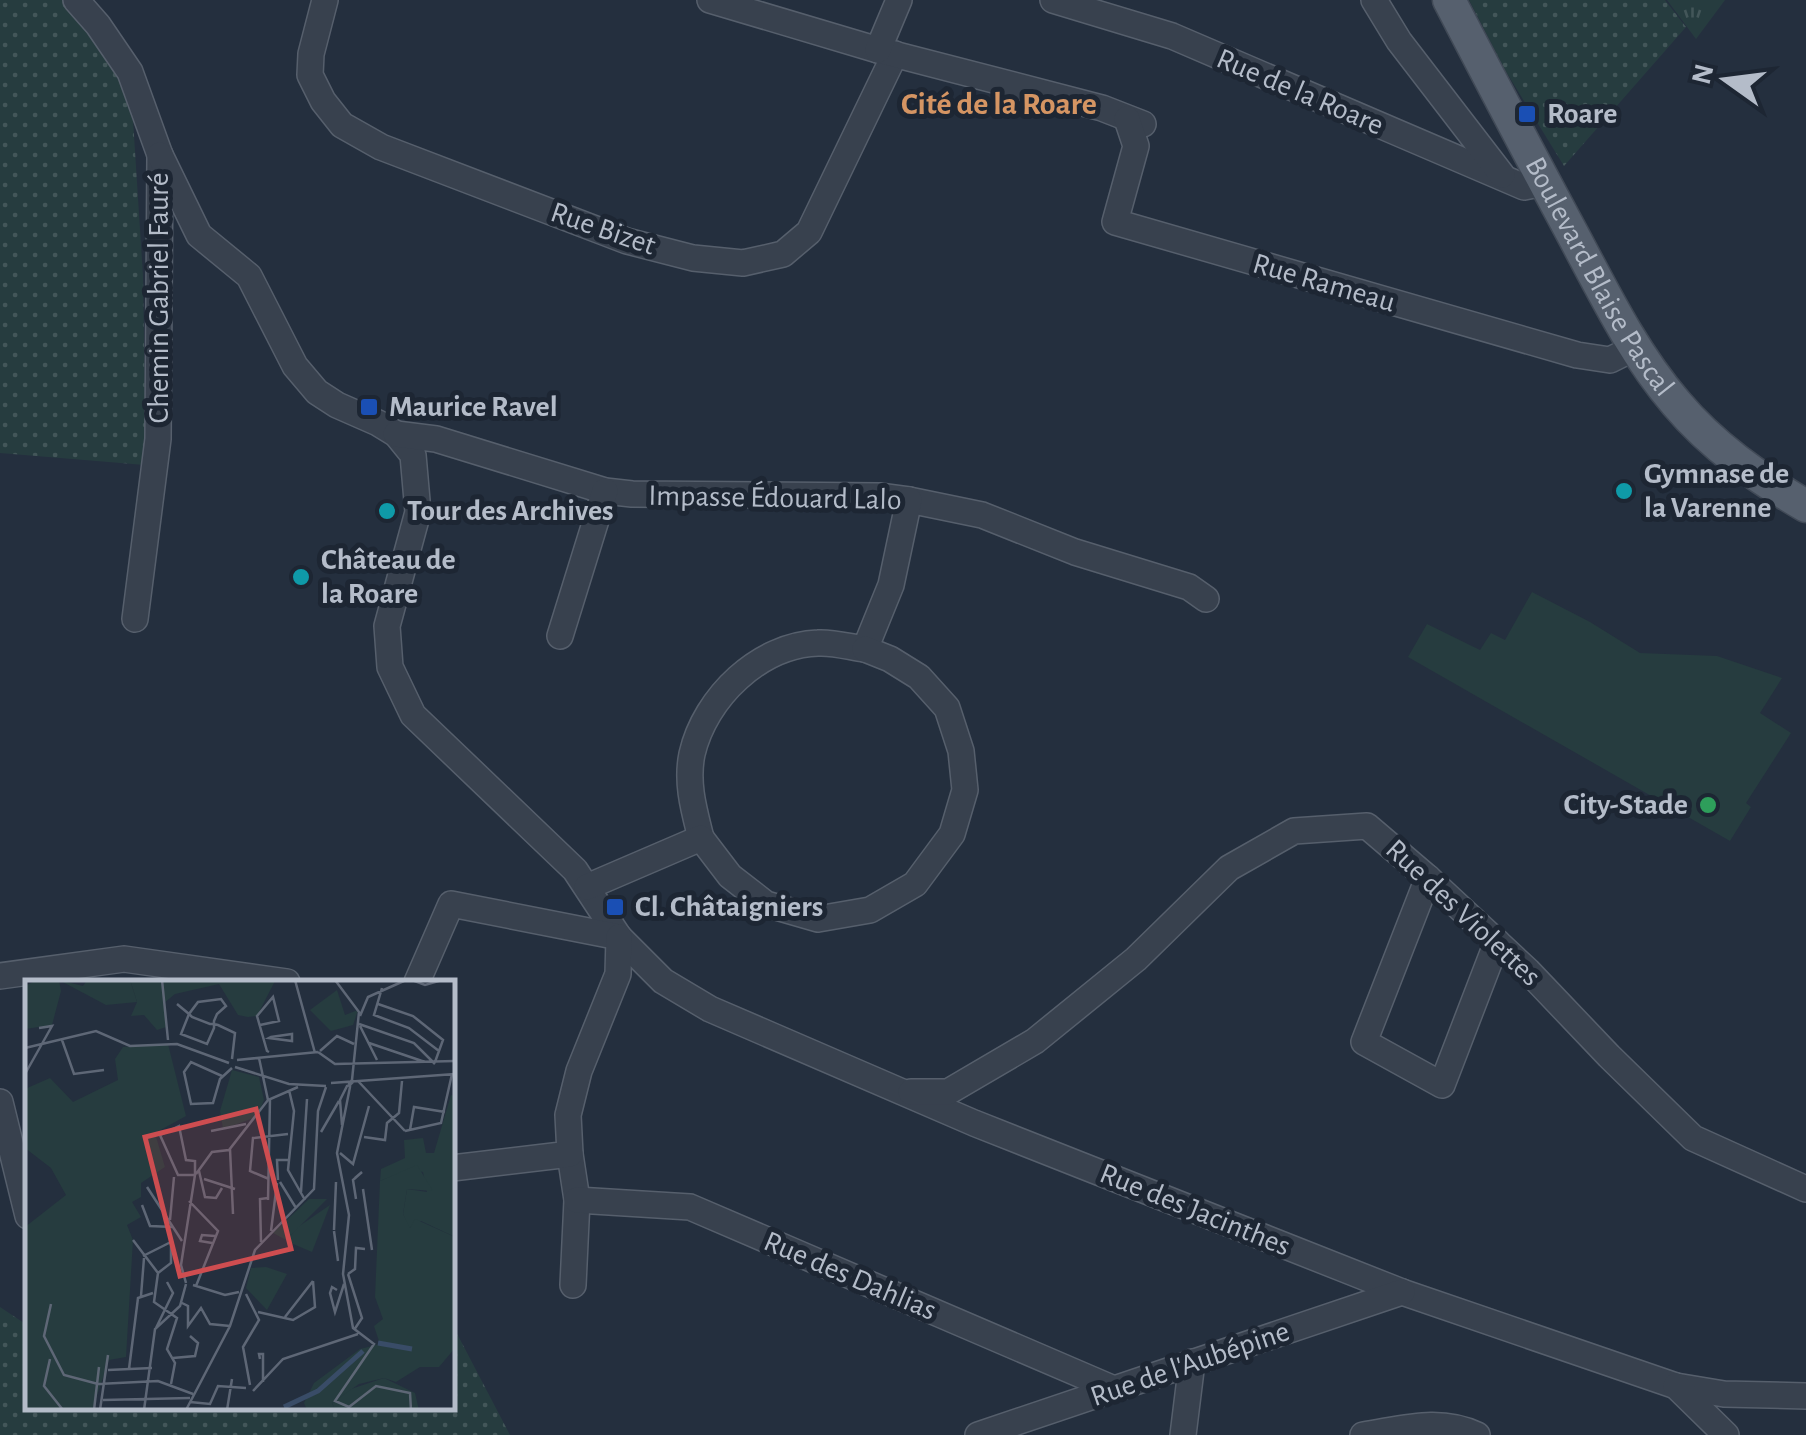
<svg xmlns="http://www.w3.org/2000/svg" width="1806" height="1435" viewBox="0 0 1806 1435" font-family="'Alegreya Sans',sans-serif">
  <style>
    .grass { fill: url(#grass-dots) }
    .park { fill: url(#park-tufts) }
    .pitch { fill: #263c3f }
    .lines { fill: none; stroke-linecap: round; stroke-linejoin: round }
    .minor-casing { stroke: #565f6c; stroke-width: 28 }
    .major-casing { stroke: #414a57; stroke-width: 35 }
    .minor { stroke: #38414e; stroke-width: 25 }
    .major { stroke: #56606e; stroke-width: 32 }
    .transit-dot { fill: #1a4fb4; stroke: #1d2633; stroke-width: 4 }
    .culture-dot { fill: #0f9aa8; stroke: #1d2633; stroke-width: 4 }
    .leisure-dot { fill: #2e9e5b; stroke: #1d2633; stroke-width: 4 }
    .labels { text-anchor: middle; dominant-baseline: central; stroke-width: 10; stroke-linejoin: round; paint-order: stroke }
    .street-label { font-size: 30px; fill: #b4bcc9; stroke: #1d2633 }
    .poi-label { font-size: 30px; font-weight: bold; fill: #b4bcc9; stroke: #1d2633; text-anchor: start }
    .neighbourhood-label { font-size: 32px; font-weight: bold; fill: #d59563; stroke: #1d2633 }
    .inset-river { fill: none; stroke: #394c67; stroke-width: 5 }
    .inset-road { fill: none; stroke: #5e6776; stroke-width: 2.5 }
    .view { fill: #ce4d50; fill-opacity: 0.15; stroke: #ce4d50; stroke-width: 5 }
    .inset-edge { fill: none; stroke: #b4bcc9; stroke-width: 5 }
  </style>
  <defs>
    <pattern id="grass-dots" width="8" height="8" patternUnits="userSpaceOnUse" patternTransform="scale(2.5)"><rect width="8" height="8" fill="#263c3f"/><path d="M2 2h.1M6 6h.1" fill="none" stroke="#435659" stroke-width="1.8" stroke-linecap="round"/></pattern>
    <pattern id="park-tufts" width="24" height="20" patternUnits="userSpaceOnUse" patternTransform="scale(2.5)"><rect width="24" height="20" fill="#263c3f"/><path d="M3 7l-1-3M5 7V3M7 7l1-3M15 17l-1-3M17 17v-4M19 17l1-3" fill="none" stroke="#435659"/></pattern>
  </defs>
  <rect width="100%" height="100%" fill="#242f3e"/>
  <g class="grass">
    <path d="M 0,0 L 78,0 L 96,13 L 133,120 L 143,276 L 145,410 L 162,457 L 145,465 L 0,453 Z"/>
    <path d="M 1469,0 L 1665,0 L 1686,27 L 1564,166 L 1505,70 Z"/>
    <path d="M 0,1307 L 27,1325 L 28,1408 L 452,1408 L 453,1326 L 510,1435 L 0,1435 Z"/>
  </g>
  <path class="park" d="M 1667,0 L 1725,0 L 1696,39 Z"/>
  <path class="pitch" d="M 1532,592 L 1590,622 L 1640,653 L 1717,656 L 1782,678 L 1760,713 L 1791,733 L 1746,803 L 1751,807 L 1730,841 L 1408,657 L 1427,624 L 1480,650 L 1491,633 L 1505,640 Z"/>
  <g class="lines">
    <g class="minor-casing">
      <g id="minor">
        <path d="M 76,0 L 98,25 L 130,72 L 160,155 L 158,439 L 135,619"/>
        <path d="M 325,0 L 311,54 L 310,75 L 323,101 L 342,125 L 381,147 L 627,241 L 693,258 L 743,263 L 783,254 L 809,232 L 895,54"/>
        <path d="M 710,0 L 878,50 L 1102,108 L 1143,124"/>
        <path d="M 1053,0 L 1172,36 L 1524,187 L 1544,183"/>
        <path d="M 1374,0 L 1399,41 L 1502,175"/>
        <path d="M 878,50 L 899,0"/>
        <path d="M 1127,119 L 1136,146 L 1115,222 L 1577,355 L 1610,360 L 1636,347"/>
        <path d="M 160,155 L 199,235 L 249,276 L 295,366 L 317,392 L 337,405 L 378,423 L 396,434 L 413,455 L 418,512 L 387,626 L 390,667 L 413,715 L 575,870 L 619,937 L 663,981 L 710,1009 L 974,1123 L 1402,1292 L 1676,1386 L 1724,1394 L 1806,1396"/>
        <path d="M 396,434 L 436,439 L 605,491 L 632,494 L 879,496 L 909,500 L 982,515 L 1075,552 L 1189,587 L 1206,599"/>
        <path d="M 560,636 L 605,491"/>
        <path d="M 701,838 C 694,810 686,783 692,754 C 705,697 760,645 818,643 C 833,642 850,647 865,649 L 891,585 L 909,500"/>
        <path d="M 1428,878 L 1364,1042 L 1442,1085 L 1497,942"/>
        <path d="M 587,887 L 701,838 L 730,876 L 766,904 L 818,919 L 870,910 L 915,884 L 952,834 L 965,790 L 961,751 L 947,708 L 919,677 L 890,659 L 865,649"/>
        <path d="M 0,976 L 124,959 L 287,982"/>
        <path d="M 417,982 L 451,904 L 619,937"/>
        <path d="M 911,1092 L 948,1092 L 1035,1041 L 1136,959 L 1229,868 L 1294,831 L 1367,826 L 1428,878 L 1528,971 L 1609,1056 L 1693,1138 L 1806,1189"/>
        <path d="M 0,1102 L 28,1216"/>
        <path d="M 570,1154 L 577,1200 L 573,1285"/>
        <path d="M 452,1168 L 570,1154 L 568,1115 L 579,1071 L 618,974 L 619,937"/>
        <path d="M 577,1200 L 690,1207 L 1114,1389"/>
        <path d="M 1676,1386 L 1726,1435"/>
        <path d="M 978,1435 L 1402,1292"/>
        <path d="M 1183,1435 L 1192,1362"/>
        <path d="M 1363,1435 C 1403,1429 1439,1417 1477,1435"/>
      </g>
    </g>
    <g class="major-casing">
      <g id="major">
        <path id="s1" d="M 1449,0 C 1490,79 1531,157 1573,235 C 1604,293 1633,353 1676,403 C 1712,446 1758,478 1806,506"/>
      </g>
    </g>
    <use href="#minor" class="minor"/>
    <use href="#major" class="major"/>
  </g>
  <g class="transit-dot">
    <rect x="1517" y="104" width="20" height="20" rx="5"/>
    <rect x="359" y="397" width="20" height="20" rx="5"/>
    <rect x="605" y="897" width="20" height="20" rx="5"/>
  </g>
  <g class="culture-dot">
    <circle cx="1624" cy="491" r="10"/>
    <circle cx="387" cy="511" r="10"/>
    <circle cx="301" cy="577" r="10"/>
  </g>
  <circle class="leisure-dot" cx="1708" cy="805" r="10"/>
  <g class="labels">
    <g class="street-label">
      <text transform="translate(1300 92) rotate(23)">Rue de la Roare</text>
      <text transform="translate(603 229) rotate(19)">Rue Bizet</text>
      <text stroke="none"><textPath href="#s1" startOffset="315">Boulevard Blaise Pascal</textPath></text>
      <text transform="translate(1324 283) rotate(16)">Rue Rameau</text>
      <text transform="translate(159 298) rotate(-90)">Chemin Gabriel Fauré</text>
      <text transform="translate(775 498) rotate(1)">Impasse Édouard Lalo</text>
      <text transform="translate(1463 913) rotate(43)">Rue des Violettes</text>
      <text transform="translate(1195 1210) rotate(22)">Rue des Jacinthes</text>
      <text transform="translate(850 1276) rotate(23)">Rue des Dahlias</text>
      <text transform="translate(1190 1364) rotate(-19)">Rue de l'Aubépine</text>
    </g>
    <g class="poi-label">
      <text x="1547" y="114">Roare</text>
      <text x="389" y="407">Maurice Ravel</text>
      <text x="1644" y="474">Gymnase de<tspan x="1644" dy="34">la Varenne</tspan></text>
      <text x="407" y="511">Tour des Archives</text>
      <text x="321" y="560">Château de<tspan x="321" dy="34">la Roare</tspan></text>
      <text x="1688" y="805" text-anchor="end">City-Stade</text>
      <text x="635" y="907">Cl. Châtaigniers</text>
    </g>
    <g class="neighbourhood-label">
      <text x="999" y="104">Cité de la Roare</text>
    </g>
  </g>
  <g transform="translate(25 980)">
    <rect width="430" height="430" fill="#242f3e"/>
    <path d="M 12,0 L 34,0 L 36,11 L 27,45 L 0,49 L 0,6 ZM 105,0 L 250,1 L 232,36 L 223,37 L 213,35 L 194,4 L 150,14 L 139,23 L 141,47 L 132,50 L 119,35 L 106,36 L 112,22 ZM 143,64 L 161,136 L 130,153 L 140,187 L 116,203 L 116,217 L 107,222 L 116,237 L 102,245 L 108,260 L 101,377 L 84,380 L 67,430 L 0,430 L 0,247 L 41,215 L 26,188 L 0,168 L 0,109 L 25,98 L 48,122 L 93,100 L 90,79 L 98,67 ZM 207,90 L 234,97 L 239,120 L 232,137 L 198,149 L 195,131 ZM 426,115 L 430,116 L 430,257 L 396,241 L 384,248 L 378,234 L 382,209 L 402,212 L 398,192 L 384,190 L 355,201 L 356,189 L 380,178 L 379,160 L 398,158 L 401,173 L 409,173 ZM 284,219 L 302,219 L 261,260 L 248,253 ZM 359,398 L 390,413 L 394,430 L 310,430 L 307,423 L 326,409 Z" fill="#263c3f"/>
    <path d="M 34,0 L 58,6 L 62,0 L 105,0 L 112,22 L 81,25 ZM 392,185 L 408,211 L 382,209 L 378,234 L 385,248 L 390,239 L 430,257 L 430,368 L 414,387 L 395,387 L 371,402 L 359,398 L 334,404 L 307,423 L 310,430 L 282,430 L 279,423 L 289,403 L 335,369 L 355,364 L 349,346 L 358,339 L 350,317 L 355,201 Z" fill="#263c3f"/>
    <path d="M 312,10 L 320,35 L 333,30 L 328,45 L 306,51 L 285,30 ZM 305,225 L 287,272 L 261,261 L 273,247 Z" fill="#263c3f"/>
    <path d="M 241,287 L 262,294 L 242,330 L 221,308 L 226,288 Z" fill="#263c3f"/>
    <path class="inset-river" d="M 353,363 L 387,369M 259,427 L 293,411 L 338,371"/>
    <path class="inset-road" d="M 137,0 L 143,60M 270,0 L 290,73M 310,0 L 334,32 L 327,100M 387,0 L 400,5 L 417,0M 357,8 L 349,35 L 384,48 L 414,71M 152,24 L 164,34 L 156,54 L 182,64 L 189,48 L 189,41 L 192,34 L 201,26 L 196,19 L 173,22 L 164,34 L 167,37 L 185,44 L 189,44 L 193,45 L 210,53 L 207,79M 353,24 L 388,36 L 418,60 L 410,82M 335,36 L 343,17 L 381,0M 334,44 L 389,63 L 410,84M 235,45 L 254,41 L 248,17 L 232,36 L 242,71 L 244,72M 335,46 L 352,80M 267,54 L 267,61 L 244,58 L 246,57 ZM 37,60 L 49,94 L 79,90M 344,63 L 400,82M 0,68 L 71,51 L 105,66 L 152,64 L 204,83M 295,71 L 312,56 L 329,64M 293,72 L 310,84 L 430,81M 234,78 L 243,120M 212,80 L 293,72M 210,87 L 264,104 L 301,106M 0,94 L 27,46 L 14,48M 197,96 L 166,82 L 159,92 L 166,124 L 188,123 L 195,99 L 207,88M 333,101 L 380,151M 306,103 L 430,94M 264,110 L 269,131 L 263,190 L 280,220M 317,145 L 315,120 L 322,106 L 325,105 L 328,102 L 327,100 L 324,103 L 325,105 L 325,107 L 312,173 L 324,235 L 318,294 L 328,348 L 349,364 L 310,421 L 324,427 L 351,406 L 385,413 L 386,430M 385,150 L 389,127 L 420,132M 186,151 L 221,144M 380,151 L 416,143 L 427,94M 296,152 L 314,121M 339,157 L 360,160 L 362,143 L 374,133 L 377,101M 205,169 L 208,234M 315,173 L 328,184 L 344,126M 174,191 L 180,217 L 191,218 L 197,208M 171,194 L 187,172 L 204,170 L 243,120 L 273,107M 330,198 L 337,192 L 328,200 L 331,219M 179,199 L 210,209M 244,199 L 225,191 L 228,158 L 263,154M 253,200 L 252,180 L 263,180M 255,202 L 271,228M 122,207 L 157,261M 338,209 L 347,270M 276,212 L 282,119M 243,220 L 245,119M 164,221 L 193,251 L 171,306M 117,225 L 125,246 L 148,247M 145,240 L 149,197M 309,250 L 311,202M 246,251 L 252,203M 309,251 L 313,281M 108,260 L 133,293 L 129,322 L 152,338 L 142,369 L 150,383 L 146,404M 236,262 L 235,219 L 243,218M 187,263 L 175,261 L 177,255 L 190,256M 118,276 L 146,262 L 146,283 L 133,293M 323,294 L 337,338 L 329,350M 323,294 L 330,289 L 331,268 L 340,269M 161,303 L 156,285 L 170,195 L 170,181 L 161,180 L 154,146 L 135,155 L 153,195 L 170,195M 168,305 L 200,315 L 214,312M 312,310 L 307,307 L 305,313 L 310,332 L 319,304M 221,314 L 234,340 L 218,367 L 225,405M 116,316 L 119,278M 157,323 L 163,326 L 163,346 L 176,328 L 185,344 L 205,346M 26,324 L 19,356 L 39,395 L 73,404 L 133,401 L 168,414M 233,332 L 268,340 L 290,327 L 288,301M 260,337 L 288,301M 131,348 L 148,313 L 142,302M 148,378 L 170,376 L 173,363 L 165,356M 25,379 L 19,406 L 38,430M 235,379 L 234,374 L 238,374 L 238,402M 104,389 L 113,318 L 128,313M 83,390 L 127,388M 228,411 L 258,379 L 333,354M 78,420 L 165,418M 165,422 L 185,424 L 193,406 L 221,408M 69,430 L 74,387M 75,430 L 83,375M 119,430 L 130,349 L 155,326 L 161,304M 161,430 L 205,346 L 230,270 L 289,209 L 293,131 L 301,107M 202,430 L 207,399"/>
    <path class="view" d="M 231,129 L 266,269 L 155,296 L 120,157 Z"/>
    <rect width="430" height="430" class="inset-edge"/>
  </g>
  <g transform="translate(1726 80) rotate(284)" stroke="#1d2633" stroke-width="8" paint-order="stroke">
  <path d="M0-8L18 38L0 25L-18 38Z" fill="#b4bcc9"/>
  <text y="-15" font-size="28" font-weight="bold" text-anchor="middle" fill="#b4bcc9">N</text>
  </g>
</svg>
